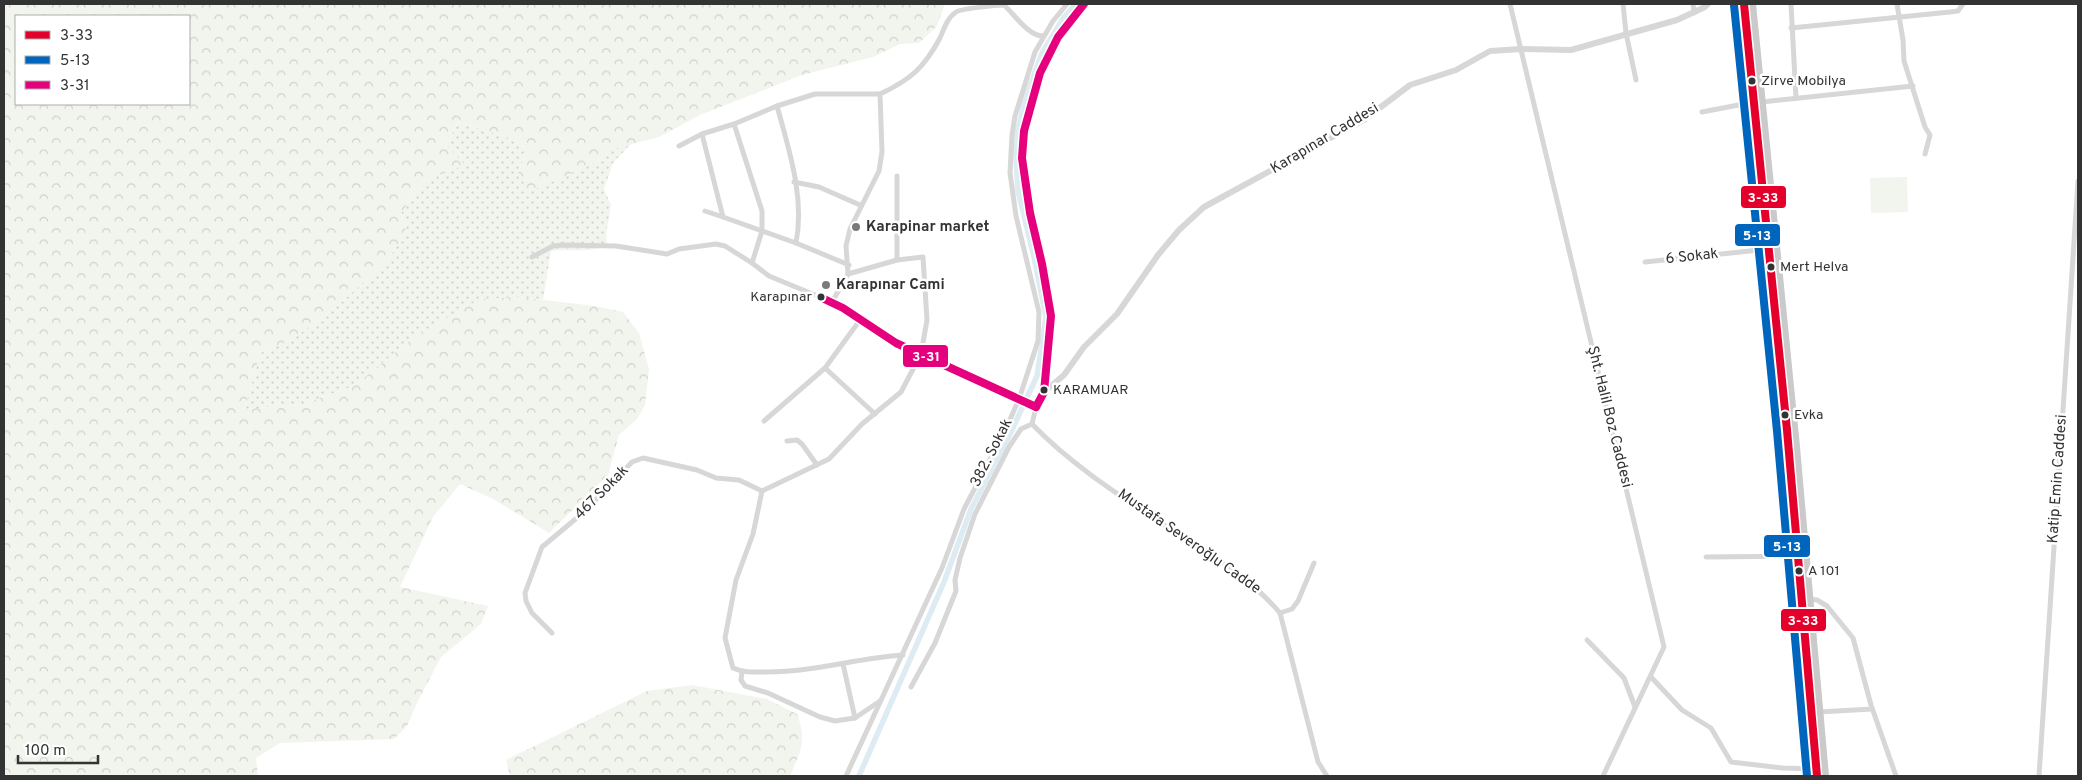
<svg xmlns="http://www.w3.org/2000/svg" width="2082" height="780" viewBox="0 0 2082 780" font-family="Overpass,sans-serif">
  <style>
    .grass { fill: url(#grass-dots) }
    .forest { fill: url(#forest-crowns); fill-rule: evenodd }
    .garden { fill: #f1f5ed }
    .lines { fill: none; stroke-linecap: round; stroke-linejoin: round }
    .canal { stroke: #ddebf3; stroke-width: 5.5 }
    .minor { stroke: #d7d7d7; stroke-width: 5 }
    .tertiary { stroke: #d7d7d7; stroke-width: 6 }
    .primary { stroke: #cacaca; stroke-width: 8 }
    .bus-1-casing { stroke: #fff; stroke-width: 11 }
    .bus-2-casing { stroke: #fff; stroke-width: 11 }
    .bus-3-casing { stroke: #fff; stroke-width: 11 }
    .bus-1 { stroke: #e4002b; stroke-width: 8 }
    .bus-2 { stroke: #0065bd; stroke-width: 8 }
    .bus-3 { stroke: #e5007d; stroke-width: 8 }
    .bus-dot { fill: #333; stroke: #fff; stroke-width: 2 }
    .poi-dot { fill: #7a7a7a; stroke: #fff; stroke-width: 2 }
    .labels { text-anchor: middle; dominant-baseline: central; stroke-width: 5; stroke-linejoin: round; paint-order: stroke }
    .bus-label { font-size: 14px; fill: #333; stroke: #fff; text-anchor: start }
    .street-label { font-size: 15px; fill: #333; stroke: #fff }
    .poi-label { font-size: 15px; font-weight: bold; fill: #333; stroke: #fff; text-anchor: start }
    .line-badge { stroke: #fff; stroke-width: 2 }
    .badge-label { font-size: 14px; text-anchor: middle; font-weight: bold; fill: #fff }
  </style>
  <defs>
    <pattern id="grass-dots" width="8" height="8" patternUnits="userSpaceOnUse" patternTransform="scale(1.25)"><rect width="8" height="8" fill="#f1f5ed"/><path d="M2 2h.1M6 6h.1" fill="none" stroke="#cfd2cc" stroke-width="1.8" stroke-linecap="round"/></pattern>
    <pattern id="forest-crowns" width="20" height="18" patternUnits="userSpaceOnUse" patternTransform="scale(1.25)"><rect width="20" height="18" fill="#f1f5ed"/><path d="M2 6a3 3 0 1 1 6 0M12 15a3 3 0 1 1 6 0" fill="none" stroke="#cfd2cc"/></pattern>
  </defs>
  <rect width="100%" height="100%" fill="#fff"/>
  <path class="grass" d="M 458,122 L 507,137 L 528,149 L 518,173 L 568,173 L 598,161 L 613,149 L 631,144 L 613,163 L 604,189 L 611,205 L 606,234 L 607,245 C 594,253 567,249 551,251 L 543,300 L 517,297 L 418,334 L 354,386 L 300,405 L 245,409 L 260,353 L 292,339 L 336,307 L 388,260 L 406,231 L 401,213 L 426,180 L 464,165 L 446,145 Z"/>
  <g class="forest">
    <path d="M 4,4 L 945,4 L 937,26 L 919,43 L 900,44 L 873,57 L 802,75 L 700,115 L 659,137 L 613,149 L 598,161 L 529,192 L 518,173 L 528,149 L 507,137 L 458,122 L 446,145 L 465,165 L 426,180 L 401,213 L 406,231 L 388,260 L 336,307 L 292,339 L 260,353 L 245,409 L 300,405 L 354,386 L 418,334 L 480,299 L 517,297 L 595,306 L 623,312 L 639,333 L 649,369 L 645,405 L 637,419 L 619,435 L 608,475 L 549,533 L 493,499 L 460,484 L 433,517 L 400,587 L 488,606 L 481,624 L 441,657 L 418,701 L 407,726 L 394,739 L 280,743 L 256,758 L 258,776 L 4,776 ZM 16,16 L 189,16 L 189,104 L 16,104 Z"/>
    <path d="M 692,685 L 767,699 L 797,714 C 807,742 801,750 790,776 L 510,776 L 506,760 L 647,691 Z"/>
  </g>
  <path class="garden" d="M 1907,177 L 1908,212 L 1871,213 L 1870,178 Z"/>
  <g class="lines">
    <path class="canal" d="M 859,776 L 944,582 L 971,509 L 1010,434 L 1037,376 L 1046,317 L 1034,257 L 1018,191 L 1015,142 L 1025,99 L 1042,53 L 1064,17 L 1076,4"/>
    <g class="minor">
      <path d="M 1510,4 L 1664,647 L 1603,776"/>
      <path d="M 1623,4 L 1626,33 L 1636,80"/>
      <path d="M 1693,4 L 1694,13"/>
      <path d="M 1791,4 L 1796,98"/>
      <path d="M 1897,4 L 1903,40 L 1904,61 L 1925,127 L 1930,135 L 1925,154"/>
      <path d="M 1791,28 L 1950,12 L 1958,11 L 1963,4"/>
      <path d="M 1762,102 L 1913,86"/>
      <path d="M 777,106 C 789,150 805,198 796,243"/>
      <path d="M 1702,112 L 1754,102"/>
      <path d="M 734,124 L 777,106 L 815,94 L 880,94"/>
      <path d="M 702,134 L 723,217 L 796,243 L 849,265"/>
      <path d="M 679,146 L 702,134 L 734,124 L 762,211 L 762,231 L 752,263"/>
      <path d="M 897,176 L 897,260"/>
      <path d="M 794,182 L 819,187 L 860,205"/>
      <path d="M 705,211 L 723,217"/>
      <path d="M 532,257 L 553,246 L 562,245 L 616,246 L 667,254 L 679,249 L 716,244 L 725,246 L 752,263 L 769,276 L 832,302 L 896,343 L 1036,407"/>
      <path d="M 1645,262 L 1769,249"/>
      <path d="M 832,302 L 848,274 L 846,246 L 850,229 L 879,171 L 882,152 L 880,94 C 910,80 924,68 940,38 C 944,29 947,18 956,12 C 959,9 998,5 1004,5 C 1015,15 1029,37 1044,36"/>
      <path d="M 825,368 L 875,414"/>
      <path d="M 764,421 L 825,368 L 860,320"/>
      <path d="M 1032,424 C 1074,468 1130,502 1181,536 C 1216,558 1253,581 1280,613 L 1318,762 L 1327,776"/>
      <path d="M 1032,424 L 1036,407 L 1044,392 L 1051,316 L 1042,264 L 1030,213 L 1022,158 L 1024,131 L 1040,73 L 1051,50 L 1058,37 L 1084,4"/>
      <path d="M 787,441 L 797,440 L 802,444 L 817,465"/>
      <path d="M 762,491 L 753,534 L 736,580 L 725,638 L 733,668 C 744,673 755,672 767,672 C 814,672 857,658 903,655"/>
      <path d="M 1706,557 L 1798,556"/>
      <path d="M 1808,599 L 1817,600 L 1827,606 L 1853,638 L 1871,705 L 1896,776"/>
      <path d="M 1280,613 L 1292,609 L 1298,601 L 1314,563"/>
      <path d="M 552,633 L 532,613 L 526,601 L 525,593 L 542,547 L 584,512 L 632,462 L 643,458 L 697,470 L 716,478 L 739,480 L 762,491 L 829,459 L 862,424 L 901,392 L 921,354 L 927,320 L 923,257 L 897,260 L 848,274"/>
      <path d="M 1587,640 L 1624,678 L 1635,707"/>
      <path d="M 843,664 L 855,718"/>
      <path d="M 742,672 L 741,680 L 745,686 L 768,693 L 820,717 L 835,721 L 855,718 L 880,701"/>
      <path d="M 1651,677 L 1682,710 L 1711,728 L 1731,762 L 1783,768 L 1817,769"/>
      <path d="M 911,687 L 935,643 L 956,591 L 955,580 L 960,558 L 975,514 L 1009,447 L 1021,429 L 1032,424"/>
      <path d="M 1819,712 L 1872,709"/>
      <path d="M 846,776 L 942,568 L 964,509 L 1005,431 L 1019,399 L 1038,341 L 1039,312 L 1016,216 L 1010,173 L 1012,135 L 1015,116 L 1035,52 L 1053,21 L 1067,4"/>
      <path d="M 2039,776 L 2078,181"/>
    </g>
    <path class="tertiary" d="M 1044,392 L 1064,375 L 1084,347 L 1117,314 L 1158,255 L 1179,230 L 1204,207 L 1365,119 L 1410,85 L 1456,70 L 1490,51 L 1521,49 L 1571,50 L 1677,20 L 1705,7 L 1708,4"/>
    <g class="primary">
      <path d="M 1744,4 L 1787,430 L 1817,776"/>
      <path d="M 1752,4 L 1796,447 L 1825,776"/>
    </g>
    <g class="bus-1-casing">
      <path id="bus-1" d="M 1744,4 L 1787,430 L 1817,776"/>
    </g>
    <g class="bus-2-casing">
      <path id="bus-2" d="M 1734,5 L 1777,431 L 1807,776"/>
    </g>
    <g class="bus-3-casing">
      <g id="bus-3">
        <path d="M 820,297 L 843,308 L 896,343 L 1036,407"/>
        <path d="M 1036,407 L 1044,392 L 1051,316 L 1042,264 L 1030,213 L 1022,158 L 1024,131 L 1040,73 L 1058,37 L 1084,4"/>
      </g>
    </g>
    <use href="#bus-1" class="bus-1"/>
    <use href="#bus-2" class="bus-2"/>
    <use href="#bus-3" class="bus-3"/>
  </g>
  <g class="bus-dot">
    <circle cx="1752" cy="81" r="4.5"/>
    <circle cx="1771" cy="267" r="4.5"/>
    <circle cx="821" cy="297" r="4.5"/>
    <circle cx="1044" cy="390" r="4.5"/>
    <circle cx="1785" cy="415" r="4.5"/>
    <circle cx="1799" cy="571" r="4.5"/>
  </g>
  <g class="poi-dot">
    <circle cx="856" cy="227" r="5"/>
    <circle cx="826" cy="285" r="5"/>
  </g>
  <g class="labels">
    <g class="bus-label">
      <text x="1761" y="81">Zirve Mobilya</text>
      <text x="1780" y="267">Mert Helva</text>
      <text x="812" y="297" text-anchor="end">Karapınar</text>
      <text x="1053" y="390">KARAMUAR</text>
      <text x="1794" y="415">Evka</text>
      <text x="1808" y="571">A 101</text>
    </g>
    <g class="street-label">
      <text transform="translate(1325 139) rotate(-31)">Karapınar Caddesi</text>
      <text transform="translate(1692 257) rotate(-6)">6 Sokak</text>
      <text transform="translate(1609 417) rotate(76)">Şht. Halil Boz Caddesi</text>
      <text transform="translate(992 453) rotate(-63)">382. Sokak</text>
      <text transform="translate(2058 479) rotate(-86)">Katip Emin Caddesi</text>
      <text transform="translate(602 493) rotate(-45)">467 Sokak</text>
      <text transform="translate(1189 542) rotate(35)">Mustafa Severoğlu Cadde</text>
    </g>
    <g class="poi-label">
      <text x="866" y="227">Karapinar market</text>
      <text x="836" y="285">Karapınar Cami</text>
    </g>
  </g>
  <g class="line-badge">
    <rect x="1740" y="185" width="47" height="24" rx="5" fill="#e4002b"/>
    <rect x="1734" y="223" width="47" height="24" rx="5" fill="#0065bd"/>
    <rect x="902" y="344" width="47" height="24" rx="5" fill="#e5007d"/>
    <rect x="1763" y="534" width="48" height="24" rx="5" fill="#0065bd"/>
    <rect x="1780" y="608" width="47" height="24" rx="5" fill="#e4002b"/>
  </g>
  <g class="badge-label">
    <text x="1763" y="202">3-33</text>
    <text x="1757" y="240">5-13</text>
    <text x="926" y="361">3-31</text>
    <text x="1787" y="551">5-13</text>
    <text x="1803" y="625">3-33</text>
  </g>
  <rect width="2082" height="780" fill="none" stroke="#333333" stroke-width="10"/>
  <rect x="15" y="15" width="175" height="90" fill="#ffffff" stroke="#adadad"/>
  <rect x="25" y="31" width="25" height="8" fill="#e4002b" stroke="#adadad"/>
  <text x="60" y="40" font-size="15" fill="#333333">3-33</text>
  <rect x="25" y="56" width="25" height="8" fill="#0065bd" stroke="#adadad"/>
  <text x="60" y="65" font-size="15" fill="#333333">5-13</text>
  <rect x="25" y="81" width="25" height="8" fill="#e5007d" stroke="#adadad"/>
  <text x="60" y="90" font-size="15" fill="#333333">3-31</text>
  <path d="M18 755v8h80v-8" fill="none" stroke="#333333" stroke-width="2.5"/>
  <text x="25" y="755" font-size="15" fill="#333333" stroke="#ffffff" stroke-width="4" paint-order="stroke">100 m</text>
</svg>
